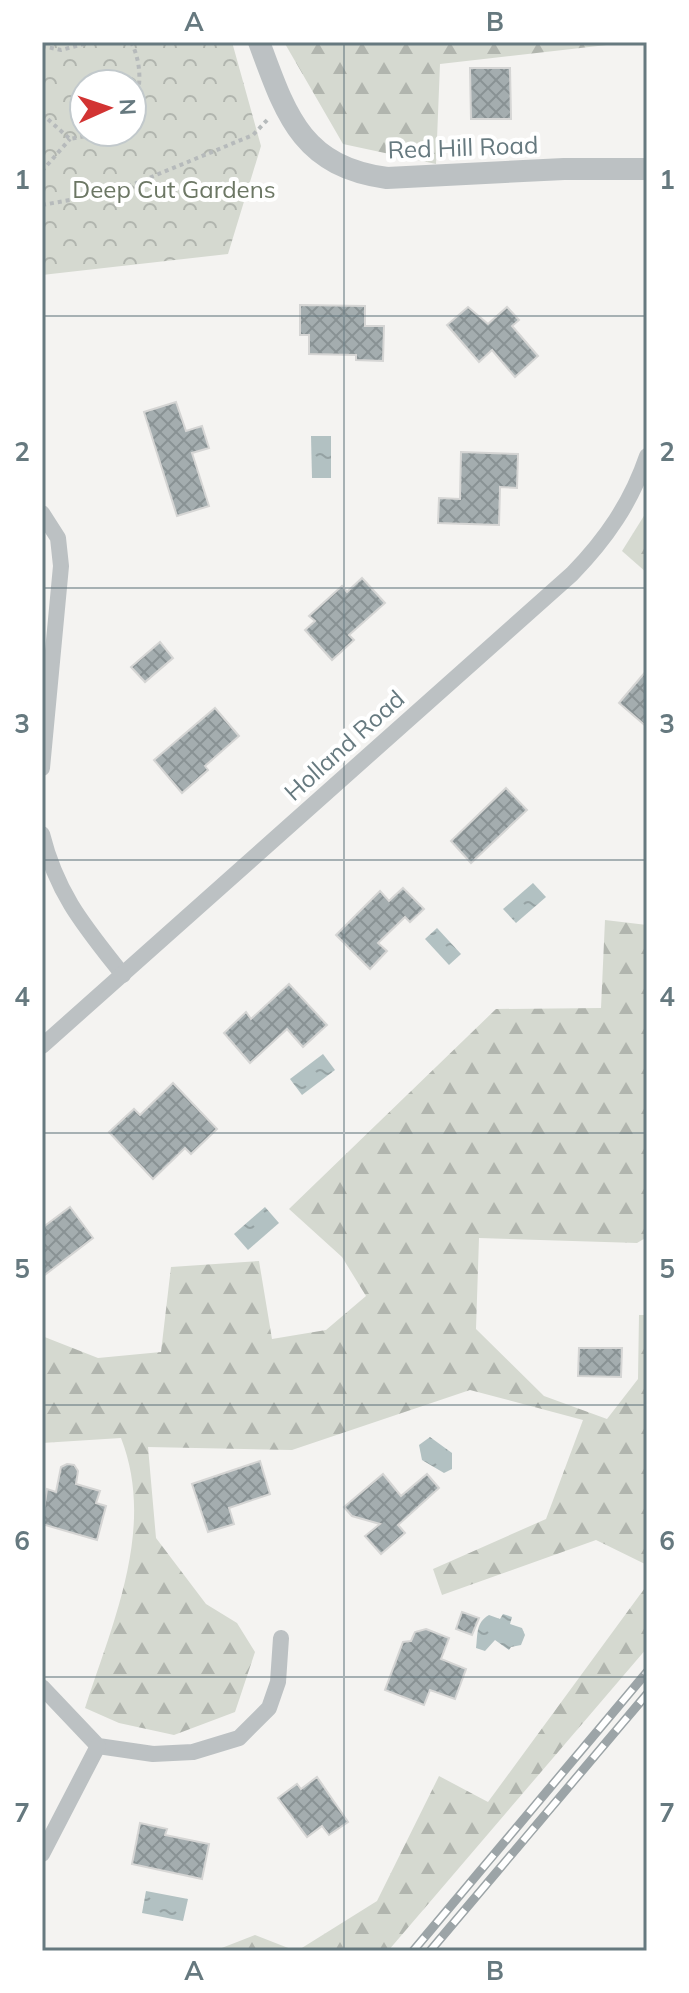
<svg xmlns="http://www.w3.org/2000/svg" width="689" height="1993" viewBox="0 0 689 1993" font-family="Mulish,sans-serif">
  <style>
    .forest { fill: url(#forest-firs) }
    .park { fill: url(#park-crowns); fill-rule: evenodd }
    .water { fill: url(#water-ripples) }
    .building { fill: url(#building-cross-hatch); stroke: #d5d5d4; stroke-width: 2 }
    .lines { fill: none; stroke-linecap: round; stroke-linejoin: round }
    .path { stroke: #b6babb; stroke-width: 4; stroke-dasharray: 4 4; stroke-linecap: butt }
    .minor { stroke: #bcc1c3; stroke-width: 16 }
    .tertiary { stroke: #bcc1c3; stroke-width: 22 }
    .rail-casing { stroke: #9ca4a7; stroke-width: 9 }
    .rail { stroke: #fff; stroke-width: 6; stroke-dasharray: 18; stroke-linecap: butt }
    .grid { fill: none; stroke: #66797f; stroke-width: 2; stroke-opacity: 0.55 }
    .labels { text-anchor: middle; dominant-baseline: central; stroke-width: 8; stroke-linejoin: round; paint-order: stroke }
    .street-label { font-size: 24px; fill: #66797f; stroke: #fff }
    .park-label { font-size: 24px; fill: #6c7764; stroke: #fff }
    .neatline { fill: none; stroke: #66797f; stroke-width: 3 }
    .grid-label { font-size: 26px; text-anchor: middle; font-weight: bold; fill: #66797f }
  </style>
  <defs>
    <pattern id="forest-firs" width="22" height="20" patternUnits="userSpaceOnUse" patternTransform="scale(2)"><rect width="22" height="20" fill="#d5d9d0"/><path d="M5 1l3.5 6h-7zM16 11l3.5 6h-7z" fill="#b1b5ae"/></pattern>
    <pattern id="park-crowns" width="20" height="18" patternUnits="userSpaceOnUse" patternTransform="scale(2)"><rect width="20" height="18" fill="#d5d9d0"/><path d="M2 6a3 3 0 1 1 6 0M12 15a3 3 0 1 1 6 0" fill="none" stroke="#b1b5ae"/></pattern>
    <pattern id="water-ripples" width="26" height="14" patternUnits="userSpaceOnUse" patternTransform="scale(2)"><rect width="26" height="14" fill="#b2c1c2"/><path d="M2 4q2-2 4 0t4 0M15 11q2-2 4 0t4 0" fill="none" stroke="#95a2a3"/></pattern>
    <pattern id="building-cross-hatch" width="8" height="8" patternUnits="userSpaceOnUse" patternTransform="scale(2)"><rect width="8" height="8" fill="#a4adaf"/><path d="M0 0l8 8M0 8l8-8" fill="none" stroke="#899294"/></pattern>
  </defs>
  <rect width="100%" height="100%" fill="#f4f3f1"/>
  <g class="forest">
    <path d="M 284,42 L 633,42 L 440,64 L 436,164 L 343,144 Z"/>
    <path d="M 647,511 L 647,573 L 622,551 Z"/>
    <path d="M 605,920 L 647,925 L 647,1237 L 637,1243 L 479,1238 L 476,1329 L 544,1396 L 607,1419 L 638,1379 L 639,1315 L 647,1315 L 647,1565 L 596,1540 L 442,1595 L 433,1569 L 546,1519 L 583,1420 L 470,1390 L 292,1450 L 148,1447 L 156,1538 L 206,1604 L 237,1623 L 255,1652 L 235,1712 L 174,1735 L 119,1723 L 85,1708 C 113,1622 156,1527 121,1438 L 42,1443 L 42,1336 L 98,1358 L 161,1352 L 171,1267 L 259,1261 L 272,1339 L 326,1330 L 366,1296 L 342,1257 L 289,1209 L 496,1009 L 601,1008 Z"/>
    <path d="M 647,1585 L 647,1648 L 388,1951 L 297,1951 L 377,1901 L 439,1776 L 488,1802 Z"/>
    <path d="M 255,1935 L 296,1951 L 214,1951 Z"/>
  </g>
  <path class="park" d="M 42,42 L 232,42 L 261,146 L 228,254 L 42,275 ZM 84,84 L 132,84 L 132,132 L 84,132 Z"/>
  <g class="water">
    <path d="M 311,436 L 331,436 L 331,478 L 312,478 Z"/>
    <path d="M 533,883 L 546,897 L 516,923 L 503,909 Z"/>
    <path d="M 437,928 L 461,954 L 449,965 L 425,939 Z"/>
    <path d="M 323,1054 L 335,1070 L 302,1095 L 290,1079 Z"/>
    <path d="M 265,1207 L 279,1223 L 248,1250 L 234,1234 Z"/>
    <path d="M 430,1437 L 452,1453 L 452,1469 L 444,1473 L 422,1460 L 419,1445 Z"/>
    <path d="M 503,1614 L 512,1617 L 510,1624 L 522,1628 L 525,1635 L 521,1645 L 511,1647 L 509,1650 L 495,1640 L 485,1651 L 476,1648 C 478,1636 475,1623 489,1615 L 500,1619 Z"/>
    <path d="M 146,1891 L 188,1899 L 183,1921 L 142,1913 Z"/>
  </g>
  <g class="building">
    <path d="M 470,68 L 510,68 L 511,119 L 471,119 Z"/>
    <path d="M 300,305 L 365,306 L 365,326 L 384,326 L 383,361 L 356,360 L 356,355 L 309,354 L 309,335 L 300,335 Z"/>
    <path d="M 468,307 L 488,324 L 507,307 L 519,320 L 512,326 L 538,356 L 515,377 L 492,350 L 479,362 L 447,325 Z"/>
    <path d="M 176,402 L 186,431 L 202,426 L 209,448 L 192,453 L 209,506 L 177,516 L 144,412 Z"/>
    <path d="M 461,452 L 518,454 L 517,488 L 500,487 L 499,525 L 438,523 L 439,498 L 460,499 Z"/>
    <path d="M 362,578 L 385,603 L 349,635 L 354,640 L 332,660 L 305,630 L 315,621 L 309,616 L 342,586 L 347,592 Z"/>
    <path d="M 160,642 L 173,658 L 145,682 L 131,667 Z"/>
    <path d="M 647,670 L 647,727 L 619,703 Z"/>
    <path d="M 215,708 L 239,736 L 205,766 L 208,770 L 182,793 L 154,760 Z"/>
    <path d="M 506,788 L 527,810 L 471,863 L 451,841 Z"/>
    <path d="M 403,888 L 424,909 L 410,922 L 405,917 L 378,943 L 387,951 L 370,969 L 336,935 L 380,891 L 389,901 Z"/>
    <path d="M 289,984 L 327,1025 L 303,1047 L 287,1029 L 250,1063 L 224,1033 L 246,1012 L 251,1019 Z"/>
    <path d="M 173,1083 L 217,1129 L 191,1154 L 185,1148 L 153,1179 L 109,1132 L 134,1109 L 140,1115 Z"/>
    <path d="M 70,1207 L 93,1238 L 42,1277 L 42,1228 Z"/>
    <path d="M 579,1348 L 622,1348 L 621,1377 L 578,1376 Z"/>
    <path d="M 260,1461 L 270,1494 L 229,1508 L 234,1524 L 208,1532 L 192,1484 Z"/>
    <path d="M 67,1464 L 74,1465 L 78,1471 L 76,1484 L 100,1491 L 96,1503 L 106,1506 L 97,1540 L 42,1524 L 47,1489 L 56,1492 L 61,1467 Z"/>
    <path d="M 383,1474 L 401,1496 L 427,1474 L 439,1488 L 398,1525 L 405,1533 L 381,1554 L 365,1536 L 380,1524 L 352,1516 L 344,1507 Z"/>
    <path d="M 462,1612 L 479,1618 L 472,1635 L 456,1629 Z"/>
    <path d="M 426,1629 L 449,1638 L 441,1659 L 466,1669 L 455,1699 L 430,1690 L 424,1705 L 385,1690 L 403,1642 L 411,1641 L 415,1632 Z"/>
    <path d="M 317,1777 L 348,1822 L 329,1835 L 322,1826 L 307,1837 L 278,1798 L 297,1784 L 301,1789 Z"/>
    <path d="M 140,1823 L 167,1829 L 165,1835 L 209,1844 L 202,1879 L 132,1864 Z"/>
  </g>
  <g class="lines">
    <g class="path">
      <path d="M 131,42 C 142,63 142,89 132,111"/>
      <path d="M 42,46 L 61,50 L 91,42"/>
      <path d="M 42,114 L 70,139 L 107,132"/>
      <path d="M 42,171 L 70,139"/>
      <path d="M 42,205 L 115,192 L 253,135 L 269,118"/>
    </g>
    <g class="minor">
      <path d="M 42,768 L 61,566 L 58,538 L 42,513"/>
      <path d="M 42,834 C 57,895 86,928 123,975"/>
      <path d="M 42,1046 L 572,574 C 606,539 631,503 647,456"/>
      <path d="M 42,1687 L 98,1746 L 153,1754 L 193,1752 L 239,1738 L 269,1708 L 278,1682 L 281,1638"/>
      <path d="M 42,1854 L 98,1746"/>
    </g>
    <path class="tertiary" d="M 259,42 C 286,115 301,166 387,178 L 564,169 L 647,169"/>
    <g class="rail-casing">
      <g id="rail">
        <path d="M 413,1951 L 647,1672"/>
        <path d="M 430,1951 L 647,1694"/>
      </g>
    </g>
    <use href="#rail" class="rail"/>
  </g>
  <path class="grid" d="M 344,42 L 344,1951M 42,316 L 647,316M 42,588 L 647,588M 42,860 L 647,860M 42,1133 L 647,1133M 42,1405 L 647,1405M 42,1677 L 647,1677"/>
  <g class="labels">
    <g class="street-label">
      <text transform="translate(463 147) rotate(-2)">Red Hill Road</text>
      <text transform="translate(344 745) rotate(-42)">Holland Road</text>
    </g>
    <g class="park-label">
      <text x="174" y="189">Deep Cut Gardens</text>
    </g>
  </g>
  <rect width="689" height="1993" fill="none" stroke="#ffffff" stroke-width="88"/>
  <g transform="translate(108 108) rotate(87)"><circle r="38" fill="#ffffff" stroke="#c2c9cc" stroke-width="2"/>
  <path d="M0-6L14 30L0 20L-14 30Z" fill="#d23433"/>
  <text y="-12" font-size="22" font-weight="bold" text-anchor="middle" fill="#66797f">N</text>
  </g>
  <rect x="44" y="44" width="601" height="1905" class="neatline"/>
  <g class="grid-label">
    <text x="194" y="31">A</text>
    <text x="495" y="31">B</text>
    <text x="22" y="189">1</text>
    <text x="667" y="189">1</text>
    <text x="22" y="461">2</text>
    <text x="667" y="461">2</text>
    <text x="22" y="733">3</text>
    <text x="667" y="733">3</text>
    <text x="22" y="1006">4</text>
    <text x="667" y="1006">4</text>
    <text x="22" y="1278">5</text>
    <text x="667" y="1278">5</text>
    <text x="22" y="1550">6</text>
    <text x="667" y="1550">6</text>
    <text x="22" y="1822">7</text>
    <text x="667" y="1822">7</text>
    <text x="194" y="1980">A</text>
    <text x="495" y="1980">B</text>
  </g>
</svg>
